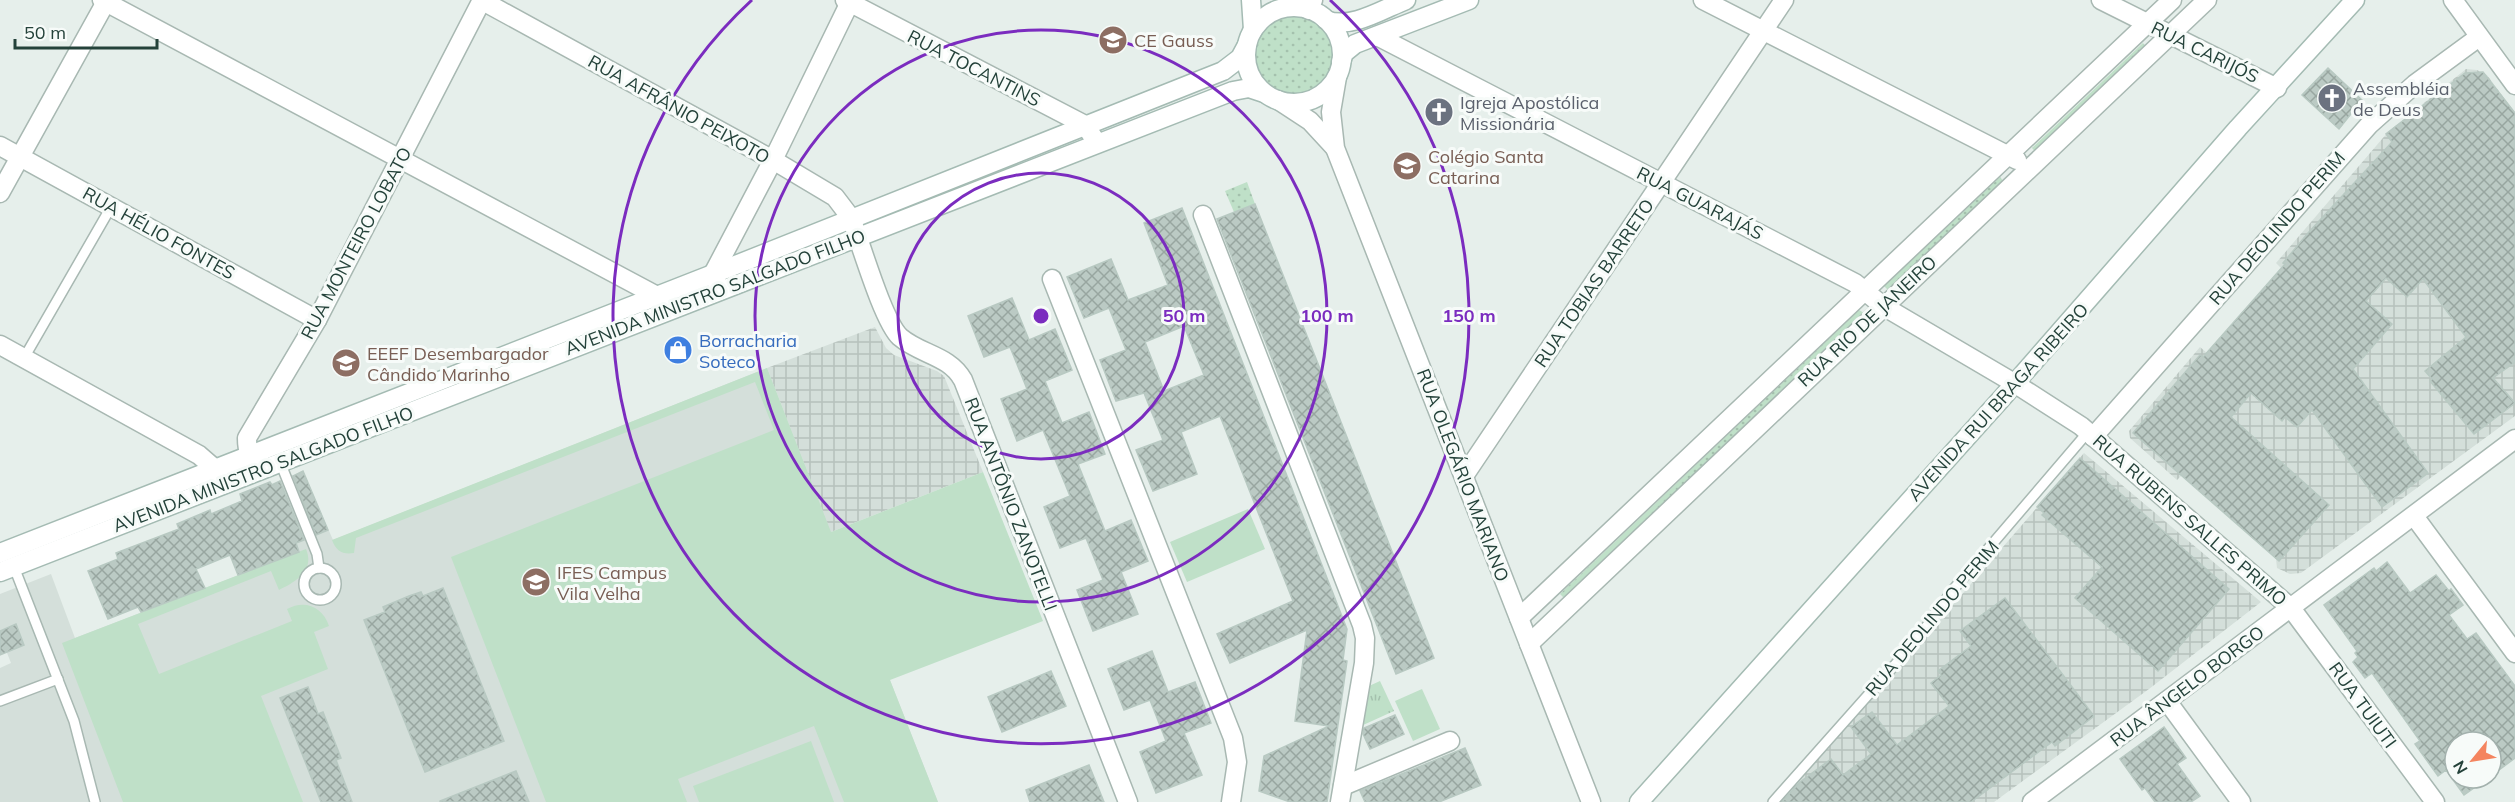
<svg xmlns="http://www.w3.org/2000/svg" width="2515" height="802" viewBox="0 0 2515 802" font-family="Mulish,sans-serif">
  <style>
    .built { fill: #d4dfda }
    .industrial { fill: url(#industrial-grid) }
    .grass { fill: #bfe0c8 }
    .park { fill: url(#park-tufts) }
    .garden { fill: url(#garden-dots) }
    .building { fill: url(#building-cross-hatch); stroke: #b8c9c2; stroke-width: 1.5; fill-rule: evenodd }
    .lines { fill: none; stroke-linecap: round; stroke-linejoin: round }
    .service-casing { stroke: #a8b8b2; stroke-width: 12 }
    .minor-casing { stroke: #a8b8b2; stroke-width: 21 }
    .tertiary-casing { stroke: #a8b8b2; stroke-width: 21 }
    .secondary-casing { stroke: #a4bbb3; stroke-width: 21 }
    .service { stroke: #fff; stroke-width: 9 }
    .minor { stroke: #fff; stroke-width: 18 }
    .tertiary { stroke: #fff; stroke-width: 18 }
    .secondary { stroke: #fff; stroke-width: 18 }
    .ring { fill: none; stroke: #7b2cbf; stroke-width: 3 }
    .labels { text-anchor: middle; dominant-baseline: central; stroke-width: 6; stroke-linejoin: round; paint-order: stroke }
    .education-label { font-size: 18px; fill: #785e54; stroke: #f7fbf9; text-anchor: start }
    .street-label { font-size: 18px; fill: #24423a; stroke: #f7fbf9 }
    .worship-label { font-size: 18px; fill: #5b616d; stroke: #f7fbf9; text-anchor: start }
    .shop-label { font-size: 18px; fill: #366cbe; stroke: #f7fbf9; text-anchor: start }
    .centre { fill: #7b2cbf; stroke: #f7fbf9; stroke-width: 3 }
    .ring-label { font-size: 18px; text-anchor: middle; font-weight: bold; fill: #7b2cbf; stroke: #f7fbf9; stroke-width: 6; stroke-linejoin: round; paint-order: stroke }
  </style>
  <defs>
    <pattern id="industrial-grid" width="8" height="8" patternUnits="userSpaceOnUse" patternTransform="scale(1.5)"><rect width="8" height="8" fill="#d4dfda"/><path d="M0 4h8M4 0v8" fill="none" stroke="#b6c1bc"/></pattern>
    <pattern id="park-tufts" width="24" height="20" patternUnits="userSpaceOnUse" patternTransform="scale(1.5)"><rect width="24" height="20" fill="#bfe0c8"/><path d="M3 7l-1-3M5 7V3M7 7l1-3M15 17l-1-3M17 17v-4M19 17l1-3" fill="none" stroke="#a4c1ad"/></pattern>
    <pattern id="garden-dots" width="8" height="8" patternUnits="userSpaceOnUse" patternTransform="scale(1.5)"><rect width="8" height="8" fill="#bfe0c8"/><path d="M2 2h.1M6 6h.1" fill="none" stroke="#a4c1ad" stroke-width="1.8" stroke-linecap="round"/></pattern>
    <pattern id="building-cross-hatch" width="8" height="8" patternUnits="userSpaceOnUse" patternTransform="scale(1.5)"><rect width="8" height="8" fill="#bbcac4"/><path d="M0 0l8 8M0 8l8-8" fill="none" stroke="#98a6a0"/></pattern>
  </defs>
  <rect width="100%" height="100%" fill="#e6efeb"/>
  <path class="built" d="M 767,368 L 938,802 L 0,802 L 0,668 L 11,663 L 0,635 L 0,594 L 51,574 L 75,638 L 299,552 L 271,484 L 303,471 L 333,540 Z"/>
  <g class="industrial">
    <path d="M 2466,69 L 2477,70 L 2487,75 L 2515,113 L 2515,416 L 2301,573 L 2290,574 L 2277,568 L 2276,559 L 2182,475 L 2177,480 L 2130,438 L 2129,431 L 2200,347 L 2207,353 L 2281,268 L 2276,263 L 2388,132 Z"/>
    <path d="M 875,327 L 886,348 L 894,355 L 937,371 L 944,376 L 983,472 L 831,532 L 767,368 Z"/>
    <path d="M 2084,453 L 2261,602 L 2149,689 L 1994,802 L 1778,802 L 1869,702 Z"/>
  </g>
  <g class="grass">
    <path d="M 767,368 L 831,532 L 983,472 L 1043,621 L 890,680 L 938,802 L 844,802 L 814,726 L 678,779 L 687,802 L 546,802 L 451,557 L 774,430 L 755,382 L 356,538 L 354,553 C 343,555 336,551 332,540 Z"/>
    <path d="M 1248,509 L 1265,549 L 1187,582 L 1170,542 Z"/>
    <path d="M 306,549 C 315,570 296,582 279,590 L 271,571 L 138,624 L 159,674 L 292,621 L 287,609 C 305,599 323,607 329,626 L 314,632 L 328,669 L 261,696 L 303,802 L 123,802 L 62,643 Z"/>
    <path d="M 1422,689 L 1440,729 L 1413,741 L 1395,701 Z"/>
    <path d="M 811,741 L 834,802 L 699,802 L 693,786 Z"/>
  </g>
  <path class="park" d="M 1380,681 L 1394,711 L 1361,726 L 1369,686 Z"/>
  <g class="garden">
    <circle cx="1294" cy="55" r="41"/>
    <path d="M 2143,43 L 2147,48 L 2036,153 L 2032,148 Z"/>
    <path d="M 2000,177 L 2004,182 L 1888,290 L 1884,286 Z"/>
    <path d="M 1247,182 L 1255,204 L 1234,212 L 1225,191 Z"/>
    <path d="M 1859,310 L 1864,313 L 1564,598 L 1560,594 Z"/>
  </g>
  <g class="building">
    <path d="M 2328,68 L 2362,100 L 2339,129 L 2302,95 Z"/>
    <path d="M 2483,72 L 2515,113 L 2515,362 L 2493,378 L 2515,403 L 2474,434 L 2430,381 L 2432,379 L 2425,371 L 2466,337 L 2423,279 L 2407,297 L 2386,278 L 2366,301 L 2392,324 L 2353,369 L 2428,473 L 2382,507 L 2312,410 L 2297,427 L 2285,417 L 2282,421 L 2251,393 L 2231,417 L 2329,505 L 2279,561 L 2133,433 L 2200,355 L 2203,357 L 2285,264 L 2283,263 L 2308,233 L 2392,142 L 2386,134 L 2465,73 Z"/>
    <path d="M 1255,204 L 1434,658 L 1396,674 L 1217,219 Z"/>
    <path d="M 1182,208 L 1347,629 L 1343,660 L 1347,661 L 1327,802 L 1290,802 L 1259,791 L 1264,756 L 1329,726 L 1295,721 L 1307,630 L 1230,663 L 1217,634 L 1293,601 L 1220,416 L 1181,432 L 1197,474 L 1153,491 L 1136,450 L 1163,440 L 1150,408 L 1144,393 L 1116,401 L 1100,360 L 1126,350 L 1109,308 L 1084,318 L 1067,277 L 1111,259 L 1128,300 L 1168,285 L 1144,223 ZM 1184,326 L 1204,375 L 1164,391 L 1145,342 Z"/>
    <path d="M 1012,298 L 1029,340 L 1055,329 L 1072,370 L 1045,381 L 1062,423 L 1089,412 L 1105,454 L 1078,464 L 1105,531 L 1131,520 L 1148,561 L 1121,572 L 1138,614 L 1093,631 L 1077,590 L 1103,580 L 1086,538 L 1060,548 L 1044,507 L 1070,496 L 1043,430 L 1017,441 L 1001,399 L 1027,389 L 1010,347 L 984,357 L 968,316 Z"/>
    <path d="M 2080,458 L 2229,589 L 2158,671 L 2075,598 L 2102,567 L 2042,515 L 2044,513 L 2037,507 Z"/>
    <path d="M 303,471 L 328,530 L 316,535 L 293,476 Z"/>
    <path d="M 280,481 L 304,540 L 296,543 L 299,552 L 238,575 L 230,555 L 196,569 L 205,588 L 141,612 L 138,607 L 108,619 L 88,571 L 118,559 L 116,553 L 179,529 L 177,524 L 210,510 L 211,514 L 242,501 L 240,494 L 270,482 L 272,485 Z"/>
    <path d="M 2387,562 L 2410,593 L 2436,575 L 2449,591 L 2451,589 L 2463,605 L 2449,615 L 2467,639 L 2476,633 L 2515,686 L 2515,758 L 2491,776 L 2491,742 L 2455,742 L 2455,778 L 2488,778 L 2464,795 L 2446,770 L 2438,776 L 2415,744 L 2420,741 L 2372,673 L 2365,678 L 2353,662 L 2358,657 L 2355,653 L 2357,651 L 2324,605 L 2374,568 L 2376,571 Z"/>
    <path d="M 443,588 L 504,741 L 425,772 L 364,620 L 385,612 L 383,607 L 409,596 L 421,592 L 423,596 Z"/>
    <path d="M 2005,598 L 2094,716 L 2055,746 L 2052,742 L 1971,802 L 1782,802 L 1800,782 L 1831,759 L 1843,775 L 1871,754 L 1851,727 L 1872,712 L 1897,745 L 1949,706 L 1931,683 L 1941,675 L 1938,671 L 1971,646 L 1960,631 Z"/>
    <path d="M 16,624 L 24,645 L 0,655 L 0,631 Z"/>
    <path d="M 1152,651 L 1168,692 L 1195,682 L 1211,723 L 1184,733 L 1202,775 L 1156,793 L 1140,752 L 1166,741 L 1150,700 L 1124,710 L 1108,669 Z"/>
    <path d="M 1051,671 L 1066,706 L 1002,732 L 988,697 Z"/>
    <path d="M 308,687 L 318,714 L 323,712 L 341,758 L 336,760 L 352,802 L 321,802 L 286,713 L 280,698 Z"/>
    <path d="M 1395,715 L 1404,734 L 1370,749 L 1363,734 L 1364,728 Z"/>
    <path d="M 2164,727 L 2186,758 L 2177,764 L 2200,796 L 2191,802 L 2155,802 L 2145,788 L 2142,790 L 2120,759 Z"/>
    <path d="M 1465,748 L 1481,785 L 1439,802 L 1365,802 L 1360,791 Z"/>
    <path d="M 1089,765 L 1104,802 L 1030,802 L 1026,790 Z"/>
    <path d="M 516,771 L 529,802 L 440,802 L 440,801 Z"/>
  </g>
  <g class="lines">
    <g class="service-casing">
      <g id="service">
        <path d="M 24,358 L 111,207"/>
        <path d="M 280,462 L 317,554 L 319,568"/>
        <path d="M 14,567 L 74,721 L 95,802"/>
        <circle cx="320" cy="584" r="16"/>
        <path d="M 0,701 L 58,679"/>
        <path d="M 1773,802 L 1916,641 L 1952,591 L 2088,432"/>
      </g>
    </g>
    <g class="minor-casing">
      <g id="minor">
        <path d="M 102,0 L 657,296 L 662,308"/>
        <path d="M 481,0 L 773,160 L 835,197 L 851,218 C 861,244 883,321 900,337 C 921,355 949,355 963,380 L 1128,802"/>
        <path d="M 845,0 L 1085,125 L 1097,143"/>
        <path d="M 1703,0 L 2017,160"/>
        <path d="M 2101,0 L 2277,88"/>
        <path d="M 1309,10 L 1313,0"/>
        <path d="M 1337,77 L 1331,112 L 1335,148 L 1591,802"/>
        <path d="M 1278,100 L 1310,121 L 1334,147"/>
        <path d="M 0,146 L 317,320"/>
        <path d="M 0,193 L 107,0"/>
        <path d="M 1203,215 L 1362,625 L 1365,638 L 1364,663 L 1340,802"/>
        <path d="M 1052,279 L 1233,738 L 1237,762 L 1231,802"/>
        <path d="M 717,283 L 713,274 L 773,160 L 851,0"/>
        <path d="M 0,345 L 199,455 L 214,468 L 221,481"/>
        <path d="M 2093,437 L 2369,125 L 2415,84 L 2479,37"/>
        <path d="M 1464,476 L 1784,0"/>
        <path d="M 2414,516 L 2515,653"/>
        <path d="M 1519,618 L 2172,0"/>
        <path d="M 1529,644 L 2207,0"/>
        <path d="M 2167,701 L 2241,802"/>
        <path d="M 1343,786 L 1450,741"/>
        <path d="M 2032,802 L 2515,439"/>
      </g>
    </g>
    <g class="tertiary-casing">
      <g id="tertiary">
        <path d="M 2453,0 L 2515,85"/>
        <path d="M 1377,36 L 1855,283 L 1883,306 L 2014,383 L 2081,426 L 2291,608 L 2435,802"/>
        <path d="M 261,463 C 249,458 247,450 247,438 L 317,320 L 482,0"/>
      </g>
    </g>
    <g class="secondary-casing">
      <g id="secondary">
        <path d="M 1251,0 L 1253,30"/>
        <circle cx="1294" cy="55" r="48"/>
        <path d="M 1326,20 C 1351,30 1383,9 1406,0"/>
        <path d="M 1341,62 L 1344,53 L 1355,44 L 1469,0"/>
        <path d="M 0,553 L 713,274 L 1223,71 L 1240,58 L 1247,45"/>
        <path d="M 0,572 L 1233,91 L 1249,88 L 1264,93"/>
        <path d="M 1639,802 L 2002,398 L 2238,128 L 2355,0"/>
      </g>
    </g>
    <use href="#service" class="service"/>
    <use href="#minor" class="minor"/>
    <use href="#tertiary" class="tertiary"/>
    <use href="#secondary" class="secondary"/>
  </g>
  <g class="ring">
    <circle cx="1041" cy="316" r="143"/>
    <circle cx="1041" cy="316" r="286"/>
    <path d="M1330 0A428 428 0 1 1 752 0"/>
  </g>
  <defs>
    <g id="school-disc" transform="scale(1.5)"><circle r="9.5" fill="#8d6e63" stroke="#f7fbf9"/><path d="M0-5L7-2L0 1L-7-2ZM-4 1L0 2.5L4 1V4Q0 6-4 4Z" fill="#fff"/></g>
    <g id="church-disc" transform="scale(1.5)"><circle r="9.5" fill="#6b7280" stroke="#f7fbf9"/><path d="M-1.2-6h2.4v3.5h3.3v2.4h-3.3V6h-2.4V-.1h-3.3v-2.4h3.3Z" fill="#fff"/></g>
    <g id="shop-disc" transform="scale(1.5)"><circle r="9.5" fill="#3f7fe0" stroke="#f7fbf9"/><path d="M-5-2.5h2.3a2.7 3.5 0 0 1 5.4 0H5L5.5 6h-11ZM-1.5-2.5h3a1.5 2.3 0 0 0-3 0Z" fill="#fff"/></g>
    <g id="university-disc" transform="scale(1.5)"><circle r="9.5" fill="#8d6e63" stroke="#f7fbf9"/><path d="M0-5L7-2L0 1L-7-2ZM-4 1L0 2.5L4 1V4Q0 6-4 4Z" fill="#fff"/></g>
  </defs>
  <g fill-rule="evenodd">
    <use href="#school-disc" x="1113" y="40"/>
    <use href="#church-disc" x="2332" y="98"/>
    <use href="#church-disc" x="1439" y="112"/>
    <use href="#school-disc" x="1407" y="166"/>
    <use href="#shop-disc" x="678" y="350"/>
    <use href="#school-disc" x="346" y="363"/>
    <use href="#university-disc" x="536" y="582"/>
  </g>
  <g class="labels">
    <g class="education-label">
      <text x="1134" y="40">CE Gauss</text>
      <text x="1428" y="156">Colégio Santa<tspan x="1428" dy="21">Catarina</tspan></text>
      <text x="367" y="353">EEEF Desembargador<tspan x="367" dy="21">Cândido Marinho</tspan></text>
      <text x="557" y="572">IFES Campus<tspan x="557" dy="21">Vila Velha</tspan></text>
    </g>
    <g class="street-label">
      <text transform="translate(2205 52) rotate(26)">RUA CARIJÓS</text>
      <text transform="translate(974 68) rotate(27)">RUA TOCANTINS</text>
      <text transform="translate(679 109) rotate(29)">RUA AFRÂNIO PEIXOTO</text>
      <text transform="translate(1700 203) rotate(27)">RUA GUARAJÁS</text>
      <text transform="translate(2277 228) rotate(-49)">RUA DEOLINDO PERIM</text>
      <text transform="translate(159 233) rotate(29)">RUA HÉLIO FONTES</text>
      <text transform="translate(356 243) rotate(-62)">RUA MONTEIRO LOBATO</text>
      <text transform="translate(1594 283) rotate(-56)">RUA TOBIAS BARRETO</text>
      <text transform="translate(715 292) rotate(-21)">AVENIDA MINISTRO SALGADO FILHO</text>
      <text transform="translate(1867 321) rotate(-43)">RUA RIO DE JANEIRO</text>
      <text transform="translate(1998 402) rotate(-48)">AVENIDA RUI BRAGA RIBEIRO</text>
      <text transform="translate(263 469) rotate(-21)">AVENIDA MINISTRO SALGADO FILHO</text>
      <text transform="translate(1463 475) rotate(69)">RUA OLEGÁRIO MARIANO</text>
      <text transform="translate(1011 504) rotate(69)">RUA ANTÔNIO ZANOTELLI</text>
      <text transform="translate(2190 520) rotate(41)">RUA RUBENS SALLES PRIMO</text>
      <text transform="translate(1932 618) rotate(-50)">RUA DEOLINDO PERIM</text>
      <text transform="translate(2187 686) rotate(-37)">RUA ÂNGELO BORGO</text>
      <text transform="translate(2363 705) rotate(54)">RUA TUIUTI</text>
    </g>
    <g class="worship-label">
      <text x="2353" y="88">Assembléia<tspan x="2353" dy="21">de Deus</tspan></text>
      <text x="1460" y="102">Igreja Apostólica<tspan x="1460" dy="21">Missionária</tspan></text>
    </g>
    <g class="shop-label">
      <text x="699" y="340">Borracharia<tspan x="699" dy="21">Soteco</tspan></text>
    </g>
  </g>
  <circle cx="1041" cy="316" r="9" class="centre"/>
  <g class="ring-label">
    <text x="1184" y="322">50 m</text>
    <text x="1327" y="322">100 m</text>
    <text x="1469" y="322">150 m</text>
  </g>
  <g transform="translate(2473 760) rotate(240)"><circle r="28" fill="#f7fbf9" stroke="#a3b1ad" stroke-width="1.5"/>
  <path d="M0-4.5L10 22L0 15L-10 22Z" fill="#f4845f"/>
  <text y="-9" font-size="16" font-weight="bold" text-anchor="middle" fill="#24423a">N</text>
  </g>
  <path d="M15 39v9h142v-9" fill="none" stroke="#24423a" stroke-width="3"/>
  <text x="24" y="39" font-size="18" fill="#24423a" stroke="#f7fbf9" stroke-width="4.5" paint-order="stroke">50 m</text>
</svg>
